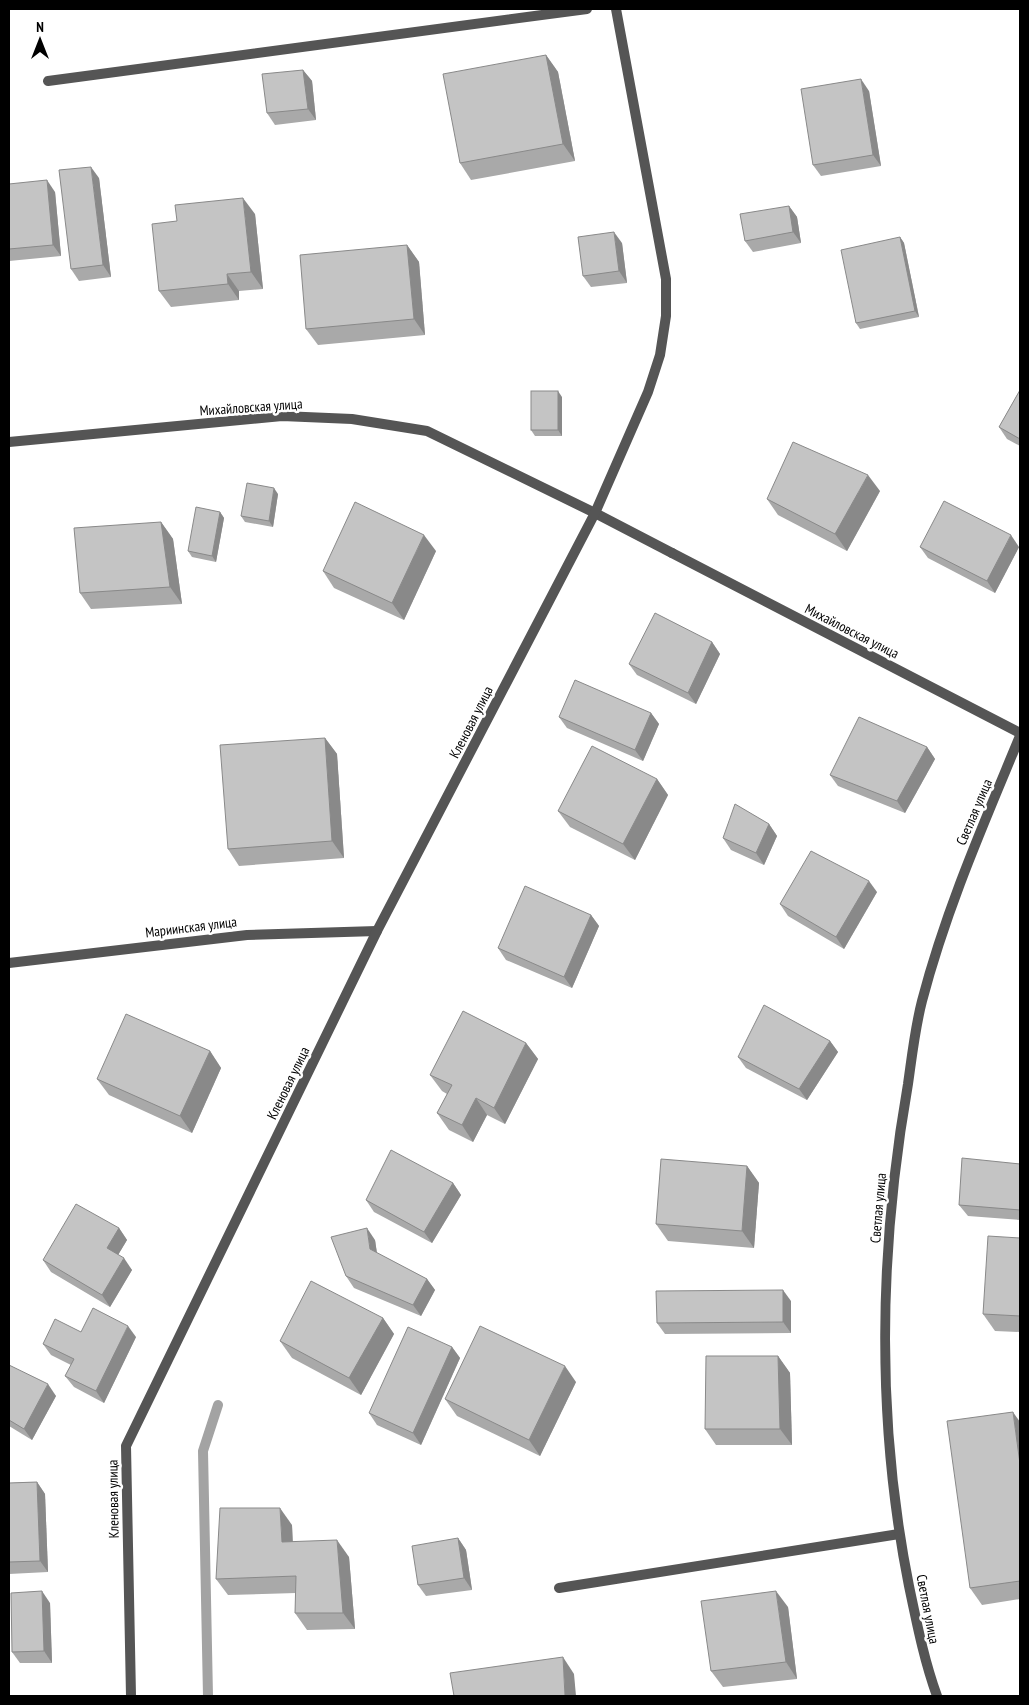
<svg xmlns="http://www.w3.org/2000/svg" width="1029" height="1705" viewBox="0 0 1029 1705" font-family="'PT Sans Narrow',sans-serif">
  <style>
    .lines { fill: none; stroke-linecap: round; stroke-linejoin: round }
    .stream { stroke: #a3a3a3; stroke-width: 10 }
    .service { stroke: #555; stroke-width: 10 }
    .minor { stroke: #555; stroke-width: 10 }
    .wall { fill: #a9a9a9 }
    .shaded-wall { fill: #898989 }
    .building { fill: #c4c4c4; stroke: #898989 }
    .labels { text-anchor: middle; dominant-baseline: central; stroke-width: 5; stroke-linejoin: round; paint-order: stroke }
    .street-label { font-size: 14px; fill: #000; stroke: #fff }
  </style>
  <rect width="100%" height="100%" fill="#fff"/>
  <g class="lines">
    <path class="stream" d="M 208,1696 L 203,1451 L 218,1405"/>
    <g class="service">
      <path d="M 672,553 L 1020,733"/>
      <path d="M 559,1588 L 899,1534"/>
      <path d="M 937,1696 C 924,1660 917,1624 909,1586 C 876,1421 879,1249 908,1084 C 912,1056 915,1028 922,1001 C 946,909 984,823 1020,736"/>
    </g>
    <g class="minor">
      <path d="M 48,81 L 587,9"/>
      <path d="M 9,442 L 282,416 L 352,419 L 427,431 L 595,513 L 672,553"/>
      <path d="M 9,963 L 247,935 L 377,931"/>
      <path d="M 131,1696 L 126,1446 L 377,931 L 595,513 L 648,392 L 660,355 L 666,316 L 666,279 L 616,9"/>
    </g>
  </g>
  <g class="wall">
    <path d="M 546,55 L 558,72 L 575,161 L 471,180 L 460,163 Z"/>
    <path d="M 303,70 L 312,81 L 316,120 L 275,125 L 267,113 Z"/>
    <path d="M 869,91 L 881,166 L 821,176 L 813,165 Z"/>
    <path d="M 99,178 L 111,277 L 79,281 L 71,269 Z"/>
    <path d="M 9,184 L 55,192 L 61,256 L 9,261 Z"/>
    <path d="M 789,206 L 797,217 L 801,243 L 753,252 L 745,241 Z"/>
    <path d="M 255,214 L 263,289 L 239,291 L 239,300 L 171,307 L 159,291 Z"/>
    <path d="M 900,237 L 904,243 L 919,317 L 860,329 L 856,323 Z"/>
    <path d="M 622,243 L 627,283 L 591,287 L 583,276 Z"/>
    <path d="M 407,245 L 419,262 L 425,335 L 318,345 L 306,329 Z"/>
    <path d="M 1020,390 L 1020,446 L 1007,439 L 999,427 Z"/>
    <path d="M 562,397 L 562,436 L 535,436 L 531,430 Z"/>
    <path d="M 880,491 L 847,551 L 778,515 L 767,499 Z"/>
    <path d="M 278,494 L 273,527 L 245,522 L 241,516 Z"/>
    <path d="M 220,512 L 224,518 L 216,562 L 192,557 L 188,551 Z"/>
    <path d="M 161,522 L 173,539 L 182,604 L 91,609 L 80,593 Z"/>
    <path d="M 920,547 L 1019,547 L 995,593 L 928,558 Z"/>
    <path d="M 436,551 L 404,620 L 334,588 L 323,571 Z"/>
    <path d="M 712,642 L 720,654 L 696,704 L 637,675 L 629,664 Z"/>
    <path d="M 651,713 L 659,724 L 643,761 L 567,728 L 559,717 Z"/>
    <path d="M 325,738 L 337,754 L 344,858 L 239,866 L 228,849 Z"/>
    <path d="M 927,747 L 935,759 L 905,813 L 838,786 L 830,775 Z"/>
    <path d="M 657,779 L 668,795 L 635,860 L 570,827 L 558,811 Z"/>
    <path d="M 769,824 L 777,836 L 764,865 L 731,850 L 723,838 Z"/>
    <path d="M 877,892 L 844,949 L 788,916 L 780,904 Z"/>
    <path d="M 591,915 L 599,926 L 572,988 L 506,960 L 498,948 Z"/>
    <path d="M 830,1041 L 838,1052 L 807,1100 L 746,1068 L 738,1057 Z"/>
    <path d="M 526,1043 L 538,1059 L 505,1124 L 487,1115 L 473,1142 L 449,1130 L 437,1113 L 447,1094 L 442,1091 L 430,1075 Z"/>
    <path d="M 210,1051 L 221,1068 L 192,1133 L 109,1095 L 97,1079 Z"/>
    <path d="M 1020,1164 L 1020,1220 L 968,1216 L 959,1205 Z"/>
    <path d="M 747,1166 L 759,1183 L 754,1248 L 668,1241 L 656,1224 Z"/>
    <path d="M 453,1183 L 461,1195 L 432,1243 L 374,1212 L 366,1200 Z"/>
    <path d="M 119,1228 L 127,1240 L 118,1255 L 132,1270 L 110,1307 L 51,1272 L 43,1260 Z"/>
    <path d="M 1020,1238 L 1020,1332 L 995,1331 L 983,1314 Z"/>
    <path d="M 375,1240 L 377,1253 L 427,1279 L 435,1290 L 421,1316 L 354,1288 L 346,1276 Z"/>
    <path d="M 791,1301 L 791,1333 L 665,1334 L 657,1323 Z"/>
    <path d="M 383,1318 L 394,1334 L 361,1395 L 292,1358 L 280,1341 Z"/>
    <path d="M 81,1332 L 136,1337 L 104,1403 L 74,1387 L 65,1376 L 71,1365 L 51,1355 L 43,1344 Z"/>
    <path d="M 452,1347 L 460,1358 L 421,1445 L 377,1425 L 369,1413 Z"/>
    <path d="M 778,1356 L 790,1373 L 792,1445 L 716,1445 L 705,1429 Z"/>
    <path d="M 9,1365 L 56,1396 L 32,1440 L 9,1426 Z"/>
    <path d="M 576,1382 L 540,1456 L 457,1416 L 445,1399 Z"/>
    <path d="M 1020,1422 L 1020,1599 L 982,1605 L 970,1588 Z"/>
    <path d="M 37,1482 L 45,1494 L 48,1572 L 9,1574 L 9,1483 Z"/>
    <path d="M 292,1525 L 293,1542 L 349,1557 L 355,1629 L 307,1630 L 295,1613 L 296,1593 L 228,1595 L 216,1579 Z"/>
    <path d="M 458,1538 L 466,1550 L 472,1590 L 426,1596 L 418,1585 Z"/>
    <path d="M 50,1603 L 52,1663 L 20,1663 L 12,1652 Z"/>
    <path d="M 788,1607 L 797,1679 L 723,1687 L 711,1671 Z"/>
  </g>
  <g class="shaded-wall">
    <path d="M 546,55 L 558,72 L 575,161 L 563,144 Z"/>
    <path d="M 303,70 L 312,81 L 316,120 L 308,109 Z"/>
    <path d="M 861,79 L 869,91 L 881,166 L 873,155 Z"/>
    <path d="M 91,167 L 99,178 L 111,277 L 103,265 Z"/>
    <path d="M 47,180 L 55,192 L 61,256 L 53,245 Z"/>
    <path d="M 243,198 L 255,214 L 263,289 L 251,272 Z"/>
    <path d="M 789,206 L 797,217 L 801,243 L 793,232 Z"/>
    <path d="M 614,232 L 622,243 L 627,283 L 619,271 Z"/>
    <path d="M 900,237 L 904,243 L 919,317 L 915,311 Z"/>
    <path d="M 407,245 L 419,262 L 425,335 L 414,319 Z"/>
    <path d="M 227,274 L 239,291 L 239,300 L 228,284 Z"/>
    <path d="M 558,391 L 562,397 L 562,436 L 558,430 Z"/>
    <path d="M 868,475 L 880,491 L 847,551 L 835,534 Z"/>
    <path d="M 274,488 L 278,494 L 273,527 L 269,521 Z"/>
    <path d="M 220,512 L 224,518 L 216,562 L 212,556 Z"/>
    <path d="M 161,522 L 173,539 L 182,604 L 170,587 Z"/>
    <path d="M 424,535 L 436,551 L 404,620 L 392,603 Z"/>
    <path d="M 1011,535 L 1019,547 L 995,593 L 987,581 Z"/>
    <path d="M 712,642 L 720,654 L 696,704 L 688,693 Z"/>
    <path d="M 651,713 L 659,724 L 643,761 L 635,750 Z"/>
    <path d="M 325,738 L 337,754 L 344,858 L 332,841 Z"/>
    <path d="M 927,747 L 935,759 L 905,813 L 897,801 Z"/>
    <path d="M 657,779 L 668,795 L 635,860 L 623,844 Z"/>
    <path d="M 769,824 L 777,836 L 764,865 L 756,853 Z"/>
    <path d="M 869,881 L 877,892 L 844,949 L 836,937 Z"/>
    <path d="M 591,915 L 599,926 L 572,988 L 564,977 Z"/>
    <path d="M 830,1041 L 838,1052 L 807,1100 L 799,1089 Z"/>
    <path d="M 526,1043 L 538,1059 L 505,1124 L 494,1108 Z"/>
    <path d="M 210,1051 L 221,1068 L 192,1133 L 180,1116 Z"/>
    <path d="M 476,1098 L 487,1115 L 473,1142 L 462,1125 Z"/>
    <path d="M 747,1166 L 759,1183 L 754,1248 L 742,1231 Z"/>
    <path d="M 453,1183 L 461,1195 L 432,1243 L 424,1232 Z"/>
    <path d="M 119,1228 L 127,1240 L 115,1260 L 107,1248 Z"/>
    <path d="M 367,1228 L 375,1240 L 378,1261 L 370,1249 Z"/>
    <path d="M 124,1258 L 132,1270 L 110,1307 L 102,1295 Z"/>
    <path d="M 427,1279 L 435,1290 L 421,1316 L 413,1305 Z"/>
    <path d="M 783,1290 L 791,1301 L 791,1333 L 783,1322 Z"/>
    <path d="M 383,1318 L 394,1334 L 361,1395 L 349,1378 Z"/>
    <path d="M 128,1326 L 136,1337 L 104,1403 L 96,1391 Z"/>
    <path d="M 452,1347 L 460,1358 L 421,1445 L 413,1433 Z"/>
    <path d="M 778,1356 L 790,1373 L 792,1445 L 780,1429 Z"/>
    <path d="M 565,1366 L 576,1382 L 540,1456 L 529,1440 Z"/>
    <path d="M 48,1384 L 56,1396 L 32,1440 L 24,1429 Z"/>
    <path d="M 1013,1412 L 1020,1422 L 1020,1464 Z"/>
    <path d="M 37,1482 L 45,1494 L 48,1572 L 40,1561 Z"/>
    <path d="M 280,1508 L 292,1525 L 293,1559 L 282,1542 Z"/>
    <path d="M 458,1538 L 466,1550 L 472,1590 L 464,1578 Z"/>
    <path d="M 337,1540 L 349,1557 L 355,1629 L 343,1613 Z"/>
    <path d="M 42,1591 L 50,1603 L 52,1663 L 44,1651 Z"/>
    <path d="M 776,1591 L 788,1607 L 797,1679 L 786,1662 Z"/>
    <path d="M 563,1657 L 574,1674 L 576,1696 L 565,1696 Z"/>
  </g>
  <g class="building">
    <path d="M 546,55 L 563,144 L 460,163 L 443,74 Z"/>
    <path d="M 303,70 L 308,109 L 267,113 L 262,74 Z"/>
    <path d="M 861,79 L 873,155 L 813,165 L 801,89 Z"/>
    <path d="M 91,167 L 103,265 L 71,269 L 59,170 Z"/>
    <path d="M 47,180 L 53,245 L 9,249 L 9,184 Z"/>
    <path d="M 243,198 L 251,272 L 227,274 L 228,284 L 159,291 L 152,224 L 177,221 L 175,205 Z"/>
    <path d="M 789,206 L 793,232 L 745,241 L 740,214 Z"/>
    <path d="M 614,232 L 619,271 L 583,276 L 578,237 Z"/>
    <path d="M 900,237 L 915,311 L 856,323 L 841,250 Z"/>
    <path d="M 407,245 L 414,319 L 306,329 L 300,255 Z"/>
    <path d="M 1020,390 L 1020,439 L 999,427 Z"/>
    <rect x="531" y="391" width="27" height="39"/>
    <path d="M 793,442 L 868,475 L 835,534 L 767,499 Z"/>
    <path d="M 247,483 L 274,488 L 269,521 L 241,516 Z"/>
    <path d="M 944,501 L 1011,535 L 987,581 L 920,547 Z"/>
    <path d="M 355,502 L 424,535 L 392,603 L 323,571 Z"/>
    <path d="M 196,507 L 220,512 L 212,556 L 188,551 Z"/>
    <path d="M 161,522 L 170,587 L 80,593 L 74,528 Z"/>
    <path d="M 655,613 L 712,642 L 688,693 L 629,664 Z"/>
    <path d="M 575,680 L 651,713 L 635,750 L 559,717 Z"/>
    <path d="M 859,717 L 927,747 L 897,801 L 830,775 Z"/>
    <path d="M 325,738 L 332,841 L 228,849 L 220,745 Z"/>
    <path d="M 592,746 L 657,779 L 623,844 L 558,811 Z"/>
    <path d="M 735,804 L 769,824 L 756,853 L 723,838 Z"/>
    <path d="M 811,851 L 869,881 L 836,937 L 780,904 Z"/>
    <path d="M 525,886 L 591,915 L 564,977 L 498,948 Z"/>
    <path d="M 764,1005 L 830,1041 L 799,1089 L 738,1057 Z"/>
    <path d="M 463,1011 L 526,1043 L 494,1108 L 476,1098 L 462,1125 L 437,1113 L 452,1085 L 430,1075 Z"/>
    <path d="M 126,1014 L 210,1051 L 180,1116 L 97,1079 Z"/>
    <path d="M 391,1150 L 453,1183 L 424,1232 L 366,1200 Z"/>
    <path d="M 962,1158 L 1020,1164 L 1020,1210 L 959,1205 Z"/>
    <path d="M 661,1159 L 747,1166 L 742,1231 L 656,1224 Z"/>
    <path d="M 76,1204 L 119,1228 L 107,1248 L 124,1258 L 102,1295 L 43,1260 Z"/>
    <path d="M 367,1228 L 370,1249 L 427,1279 L 413,1305 L 346,1276 L 331,1237 Z"/>
    <path d="M 988,1236 L 1020,1238 L 1020,1316 L 983,1314 Z"/>
    <path d="M 311,1281 L 383,1318 L 349,1378 L 280,1341 Z"/>
    <path d="M 783,1290 L 783,1322 L 657,1323 L 656,1291 Z"/>
    <path d="M 93,1308 L 128,1326 L 96,1391 L 65,1376 L 74,1359 L 43,1344 L 55,1319 L 81,1332 Z"/>
    <path d="M 480,1326 L 565,1366 L 529,1440 L 445,1399 Z"/>
    <path d="M 408,1327 L 452,1347 L 413,1433 L 369,1413 Z"/>
    <path d="M 706,1356 L 778,1356 L 780,1429 L 705,1429 Z"/>
    <path d="M 9,1365 L 48,1384 L 24,1429 L 9,1420 Z"/>
    <path d="M 1013,1412 L 1020,1464 L 1020,1581 L 970,1588 L 947,1421 Z"/>
    <path d="M 37,1482 L 40,1561 L 9,1562 L 9,1483 Z"/>
    <path d="M 220,1508 L 280,1508 L 282,1542 L 337,1540 L 343,1613 L 295,1613 L 296,1576 L 216,1579 Z"/>
    <path d="M 458,1538 L 464,1578 L 418,1585 L 412,1546 Z"/>
    <path d="M 42,1591 L 44,1651 L 12,1652 L 11,1593 Z"/>
    <path d="M 776,1591 L 786,1662 L 711,1671 L 701,1601 Z"/>
    <path d="M 563,1657 L 565,1696 L 454,1696 L 450,1673 Z"/>
  </g>
  <g class="labels">
    <g class="street-label">
      <text transform="translate(251 407) rotate(-4)">Михайловская улица</text>
      <text transform="translate(852 631) rotate(27)">Михайловская улица</text>
      <text transform="translate(471 722) rotate(-63)">Кленовая улица</text>
      <text transform="translate(974 812) rotate(-67)">Светлая улица</text>
      <text transform="translate(191 927) rotate(-7)">Мариинская улица</text>
      <text transform="translate(288 1083) rotate(-64)">Кленовая улица</text>
      <text transform="translate(878 1208) rotate(-85)">Светлая улица</text>
      <text transform="translate(113 1499) rotate(-91)">Кленовая улица</text>
      <text transform="translate(928 1609) rotate(79)">Светлая улица</text>
    </g>
  </g>
  <rect width="1029" height="1705" fill="none" stroke="#000000" stroke-width="20"/>
  <g transform="translate(40 40)" stroke="#ffffff" stroke-width="4" paint-order="stroke">
  <path d="M0-4L9 19L0 12L-9 19Z" fill="#000000"/>
  <text y="-8" font-size="14" font-weight="bold" text-anchor="middle" fill="#000000">N</text>
  </g>
</svg>
